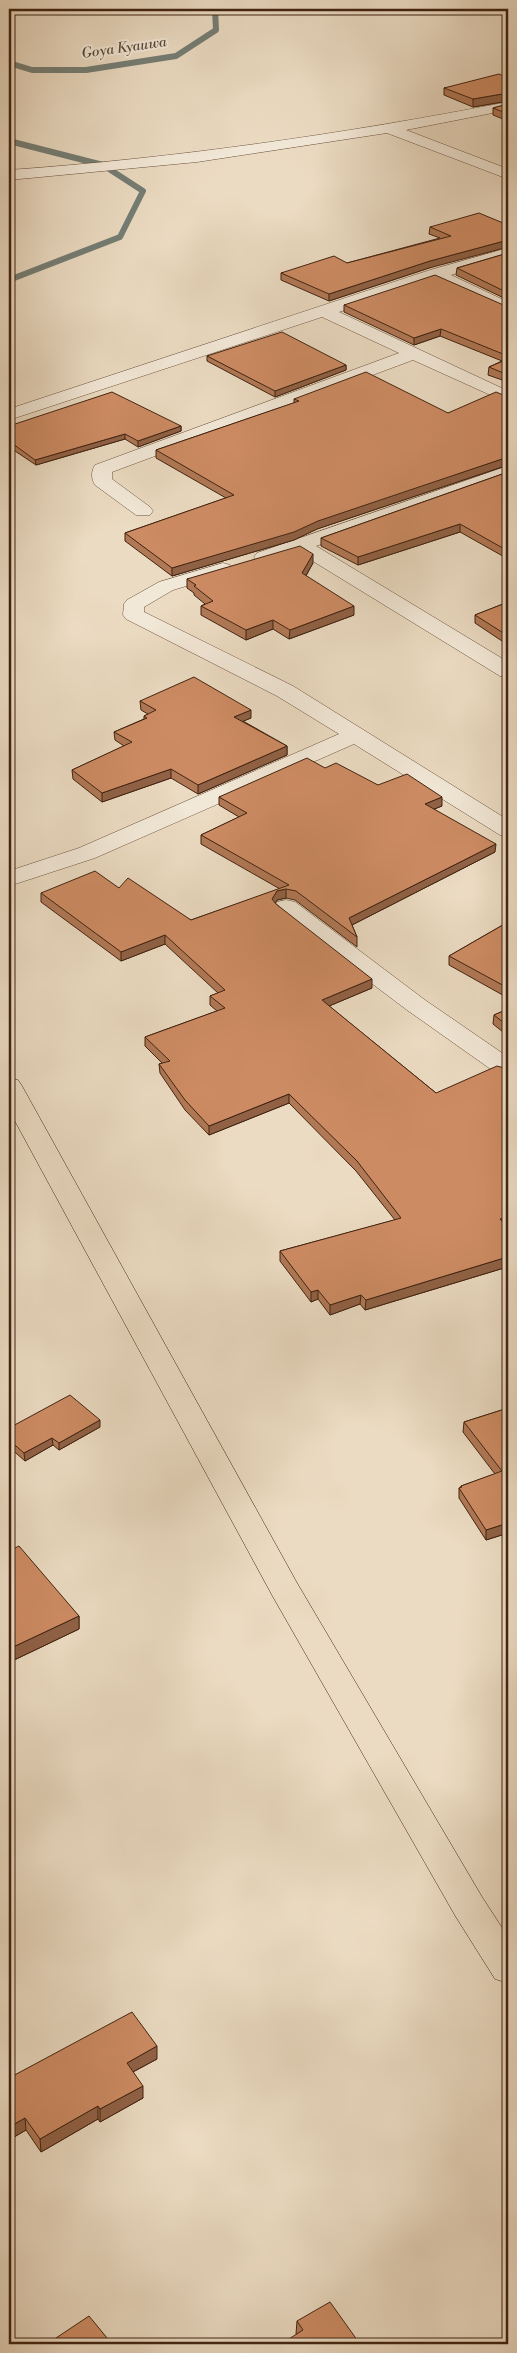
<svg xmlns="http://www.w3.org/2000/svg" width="517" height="2353" viewBox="0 0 517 2353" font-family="'Libre Bodoni',serif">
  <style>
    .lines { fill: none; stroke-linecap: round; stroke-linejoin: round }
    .stream { stroke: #757e75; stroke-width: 6 }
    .minor-casing { stroke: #6c513d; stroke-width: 1 }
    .trunk-casing { stroke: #412311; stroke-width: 1 }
    .minor { fill: #f2e8d7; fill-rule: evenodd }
    .trunk { fill: #ebdbc2; fill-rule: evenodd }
    .wall { fill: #b07855; stroke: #412311 }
    .shaded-wall { fill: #906145; stroke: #412311 }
    .building { fill: #cd8b63; stroke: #412311 }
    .labels { text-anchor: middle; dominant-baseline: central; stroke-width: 4; stroke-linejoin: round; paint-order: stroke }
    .far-water-label { font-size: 14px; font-style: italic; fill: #57493a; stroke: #f2e8d7 }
  </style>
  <rect width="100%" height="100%" fill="#ebdbc2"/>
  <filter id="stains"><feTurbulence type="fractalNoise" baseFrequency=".004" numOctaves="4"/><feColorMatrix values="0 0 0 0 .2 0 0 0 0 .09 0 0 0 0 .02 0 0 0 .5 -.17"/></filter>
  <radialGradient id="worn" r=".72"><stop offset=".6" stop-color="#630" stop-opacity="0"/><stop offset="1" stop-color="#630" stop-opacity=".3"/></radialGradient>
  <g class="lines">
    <g class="stream">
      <path d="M 9,63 L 32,70 L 86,70 L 176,56 L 216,30 L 215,9"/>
      <path d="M 9,141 L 103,165 L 143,191 L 120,237 L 9,280"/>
    </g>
    <g class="minor-casing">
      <g id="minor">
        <path d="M 508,102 L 508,110 L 406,130 L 508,169 L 508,179 L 387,133 L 197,162 L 9,180 L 9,170 C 177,158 343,134 508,102 Z"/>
        <path d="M 508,248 L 508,258 L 451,275 L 508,302 L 508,313 L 435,280 L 339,312 L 508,391 L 508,403 L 413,360 L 112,472 L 112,479 L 150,507 L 153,511 L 150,515 L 136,515 L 95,485 C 91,479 91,471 95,465 L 399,353 L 322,317 L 9,420 L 9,409 L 430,270 Z"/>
        <path d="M 508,466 L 508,478 L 316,546 L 508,662 L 508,677 L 500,676 L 298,552 L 264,563 L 257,561 L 254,557 L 257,553 Z"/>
        <path d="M 223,563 L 230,565 L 233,569 L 230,573 L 173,590 L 144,607 L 144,612 L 293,686 L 508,820 L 508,837 L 500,835 L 354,744 L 95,858 L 9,886 L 9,871 L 79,848 L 339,734 L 277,696 L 126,619 L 123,615 L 124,604 L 127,600 L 159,582 Z"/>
        <path d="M 286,900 L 295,902 L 425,1000 L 508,1057 L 508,1077 L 499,1075 L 407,1010 L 277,912 L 274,907 L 277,902 Z"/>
      </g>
    </g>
    <g class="trunk-casing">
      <path id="trunk" d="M 9,1078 L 18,1080 L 22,1086 L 297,1583 L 482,1897 L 508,1937 L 508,1983 L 495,1979 L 456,1917 L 272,1595 L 9,1110 Z"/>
    </g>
    <use href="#minor" class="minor"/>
    <use href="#trunk" class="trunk"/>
  </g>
  <g class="wall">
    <path d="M 508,78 L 508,101 L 473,107 L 444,95 L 444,88 Z"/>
    <path d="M 508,104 L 508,121 L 493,115 L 493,108 Z"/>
    <path d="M 508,225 L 429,268 L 329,301 L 281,280 L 281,273 L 347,263 L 440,238 L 429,234 L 430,227 Z"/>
    <path d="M 508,253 L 508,300 L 456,275 L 457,268 Z"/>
    <path d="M 344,305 L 508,307 L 508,382 L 488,375 L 489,367 L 502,361 L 440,336 L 414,345 L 344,312 Z"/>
    <path d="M 207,356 L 346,365 L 346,370 L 275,397 L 207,361 Z"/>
    <path d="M 508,397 L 508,465 L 317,529 L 294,540 L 172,576 L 125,541 L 125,533 L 226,498 L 156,458 L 156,450 L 294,403 L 294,399 L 448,413 Z"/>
    <path d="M 9,426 L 181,426 L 181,431 L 138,447 L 125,439 L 36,465 L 9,447 Z"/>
    <path d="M 508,472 L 508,559 L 460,532 L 358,565 L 321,546 L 321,538 Z"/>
    <path d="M 313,563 L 306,576 L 354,615 L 289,639 L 273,629 L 246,640 L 201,615 L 201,606 L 205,604 L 194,595 L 194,593 L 187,588 L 187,579 Z"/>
    <path d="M 508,602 L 508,645 L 475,623 L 475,615 Z"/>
    <path d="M 140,701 L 251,718 L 243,721 L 287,746 L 287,755 L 198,794 L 171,778 L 102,802 L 73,779 L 72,770 L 124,746 L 115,740 L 114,732 L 144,719 L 144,716 L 148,714 L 141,710 Z"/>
    <path d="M 325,768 L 442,806 L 434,809 L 495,852 L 352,925 L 357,937 L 357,947 L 295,900 L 286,898 L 277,900 L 275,903 L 372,988 L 329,1006 L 436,1093 L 508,1228 L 508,1274 L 504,1268 L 365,1310 L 360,1304 L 330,1315 L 318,1299 L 311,1302 L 280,1261 L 280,1251 L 395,1220 L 356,1171 L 289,1103 L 209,1135 L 185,1110 L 160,1073 L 159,1064 L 162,1063 L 145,1046 L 145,1037 L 217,1011 L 210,1005 L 210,996 L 218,993 L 165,944 L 121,961 L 41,902 L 41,893 L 119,888 L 191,920 L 280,889 L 201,844 L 201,835 L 239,817 L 219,805 L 219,797 Z"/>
    <path d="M 508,922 L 508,998 L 449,965 L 449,956 Z"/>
    <path d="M 508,1009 L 508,1036 L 493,1024 L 494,1015 Z"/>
    <path d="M 508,1408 L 508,1533 L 486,1540 L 459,1498 L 459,1488 L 460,1488 L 461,1486 L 495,1474 L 463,1432 L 464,1422 Z"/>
    <path d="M 100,1427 L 59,1450 L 53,1445 L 25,1461 L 9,1447 L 9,1428 Z"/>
    <path d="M 9,1551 L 79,1616 L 79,1629 L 12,1661 L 9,1657 Z"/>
    <path d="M 157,2059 L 133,2072 L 143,2098 L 100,2122 L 98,2119 L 41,2152 L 26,2130 L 9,2140 L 9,2078 Z"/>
    <path d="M 297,2321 L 360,2344 L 296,2334 Z"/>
  </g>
  <g class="shaded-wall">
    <path d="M 508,93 L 508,101 L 473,107 L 473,99 Z"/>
    <path d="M 508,240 L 508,247 L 429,268 L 329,301 L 329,294 L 430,261 Z"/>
    <path d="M 441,329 L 440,336 L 414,345 L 414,338 Z"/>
    <path d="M 346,365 L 346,370 L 275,397 L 275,391 Z"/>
    <path d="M 181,426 L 181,431 L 138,447 L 138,441 Z"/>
    <path d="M 125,434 L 125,439 L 36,465 L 35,460 Z"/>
    <path d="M 508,457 L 508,465 L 317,529 L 294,540 L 172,576 L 172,568 Z"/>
    <path d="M 460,524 L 460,532 L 358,565 L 358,557 Z"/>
    <path d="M 313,554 L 313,563 L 302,582 L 302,573 Z"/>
    <path d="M 354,606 L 354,615 L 289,639 L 290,630 Z"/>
    <path d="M 273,620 L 273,629 L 246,640 L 246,630 Z"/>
    <path d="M 251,710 L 251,718 L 234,725 L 234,717 Z"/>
    <path d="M 287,746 L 287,755 L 198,794 L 198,785 Z"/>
    <path d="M 171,769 L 171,778 L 102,802 L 102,793 Z"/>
    <path d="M 442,797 L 442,806 L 424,813 L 425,804 Z"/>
    <path d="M 496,844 L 495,852 L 348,927 L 349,918 Z"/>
    <path d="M 286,889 L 286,898 L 277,900 L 272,908 L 272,899 L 277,891 Z"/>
    <path d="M 165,935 L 165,944 L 121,961 L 121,952 Z"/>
    <path d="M 372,979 L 372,988 L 322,1009 L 322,1000 Z"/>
    <path d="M 289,1094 L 289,1103 L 209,1135 L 209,1126 Z"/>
    <path d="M 508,1217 L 508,1227 L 499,1229 L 500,1219 Z"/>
    <path d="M 504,1258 L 504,1268 L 365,1310 L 366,1300 Z"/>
    <path d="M 318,1290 L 318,1299 L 311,1302 L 311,1292 Z"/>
    <path d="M 361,1295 L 360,1304 L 330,1315 L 330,1305 Z"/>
    <path d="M 100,1420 L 100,1427 L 59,1450 L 59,1443 Z"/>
    <path d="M 52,1438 L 53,1445 L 25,1461 L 24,1453 Z"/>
    <path d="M 508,1523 L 508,1533 L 486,1540 L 486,1530 Z"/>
    <path d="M 79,1616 L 79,1629 L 12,1661 L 11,1648 Z"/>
    <path d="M 157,2046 L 157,2059 L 127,2075 L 127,2063 Z"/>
    <path d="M 143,2086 L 143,2098 L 100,2122 L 100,2109 Z"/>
    <path d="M 98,2106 L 98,2119 L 41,2152 L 40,2139 Z"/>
    <path d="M 25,2118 L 26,2130 L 9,2140 L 9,2127 Z"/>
  </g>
  <g class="building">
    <path d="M 499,74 L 508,78 L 508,93 L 473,99 L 444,88 Z"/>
    <path d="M 508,104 L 508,114 L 493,108 Z"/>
    <path d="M 479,213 L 508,225 L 508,240 L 430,261 L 329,294 L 281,273 L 334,256 L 347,263 L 451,236 L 430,227 Z"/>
    <path d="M 508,253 L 508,293 L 457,268 Z"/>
    <path d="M 435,275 L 508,307 L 508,356 L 441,329 L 414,338 L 344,305 Z"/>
    <path d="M 282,332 L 346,365 L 275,391 L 207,356 Z"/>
    <path d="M 508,359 L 508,375 L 489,367 Z"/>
    <path d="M 366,372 L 448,413 L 496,392 L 508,397 L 508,457 L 318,521 L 294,532 L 172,568 L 125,533 L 234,495 L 156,450 L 299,401 L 294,399 Z"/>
    <path d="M 112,392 L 181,426 L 138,441 L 125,434 L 35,460 L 9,441 L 9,426 Z"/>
    <path d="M 508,472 L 508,551 L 460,524 L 358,557 L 321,538 Z"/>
    <path d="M 300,546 L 313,554 L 302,573 L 354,606 L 290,630 L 273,620 L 246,630 L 201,606 L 213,601 L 194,586 L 196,585 L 187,579 Z"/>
    <path d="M 508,602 L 508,636 L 475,615 Z"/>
    <path d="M 194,677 L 251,710 L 234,717 L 287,746 L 198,785 L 171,769 L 102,793 L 72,770 L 132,742 L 114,732 L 147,718 L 144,716 L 156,710 L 140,701 Z"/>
    <path d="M 307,758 L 325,768 L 336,763 L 378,785 L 407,774 L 442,797 L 425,804 L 496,844 L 349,918 L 357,937 L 296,891 L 286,889 L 277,891 L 272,899 L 276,904 L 372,979 L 322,1000 L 436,1093 L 497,1066 L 508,1069 L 508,1125 L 505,1126 L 508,1129 L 508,1217 L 500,1219 L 508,1228 L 508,1263 L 504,1258 L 366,1300 L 361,1295 L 330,1305 L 318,1290 L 311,1292 L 280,1251 L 401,1218 L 357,1161 L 289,1094 L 209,1126 L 185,1100 L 159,1064 L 170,1061 L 145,1037 L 225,1008 L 210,996 L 225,990 L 165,935 L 121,952 L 41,893 L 95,871 L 119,888 L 128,878 L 191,920 L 289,885 L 201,835 L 247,813 L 219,797 Z"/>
    <path d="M 508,922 L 508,988 L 449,956 Z"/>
    <path d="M 508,1009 L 508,1026 L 494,1015 Z"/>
    <path d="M 70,1395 L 100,1420 L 59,1443 L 52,1438 L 24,1453 L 9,1440 L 9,1428 Z"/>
    <path d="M 508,1408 L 508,1523 L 486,1530 L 459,1488 L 462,1487 L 461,1486 L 502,1471 L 464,1422 Z"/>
    <path d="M 19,1546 L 79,1616 L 11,1648 L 9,1645 L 9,1551 Z"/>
    <path d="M 132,2012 L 157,2046 L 127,2063 L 143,2086 L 100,2109 L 98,2106 L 40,2139 L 25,2118 L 9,2127 L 9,2078 Z"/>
    <path d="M 330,2302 L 360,2344 L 281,2344 L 303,2330 L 297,2321 Z"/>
    <path d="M 89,2316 L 112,2344 L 47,2344 Z"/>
  </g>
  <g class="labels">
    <g class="far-water-label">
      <text transform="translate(124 48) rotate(-8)">Goya Kyauwa</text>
    </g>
  </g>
  <rect width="517" height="2353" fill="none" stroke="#ebdbc2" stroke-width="30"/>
  <rect x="10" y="10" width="497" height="2333" fill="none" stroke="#412311" stroke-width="2.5"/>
  <rect x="15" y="15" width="487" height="2323" fill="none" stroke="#412311"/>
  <rect width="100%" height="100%" filter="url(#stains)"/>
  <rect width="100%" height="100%" fill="url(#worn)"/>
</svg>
